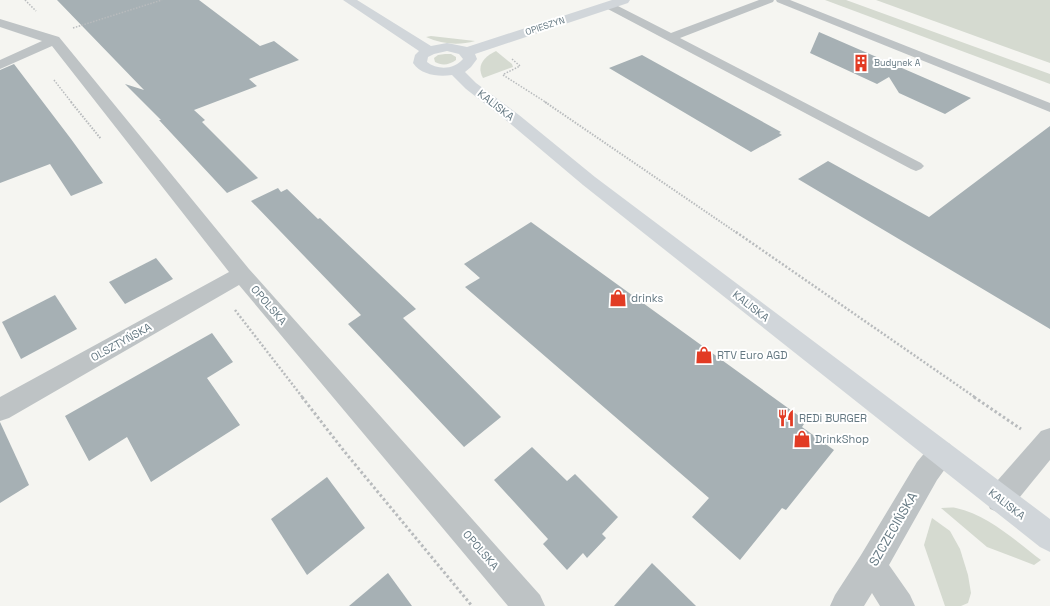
<svg xmlns="http://www.w3.org/2000/svg" width="1050" height="606" viewBox="0 0 1050 606" font-family="'Space Grotesk',sans-serif">
  <style>
    .green { fill: #d5dad0 }
    .building { fill: #a6b0b4 }
    .lines { fill: none; stroke-linecap: round; stroke-linejoin: round }
    .path-far3 { stroke: #b8bbbd; stroke-width: 1.5; stroke-dasharray: 1.5 1.5; stroke-linecap: butt }
    .path-far2 { stroke: #b8bbbd; stroke-width: 2; stroke-dasharray: 1.5 1.5; stroke-linecap: butt }
    .path-far1 { stroke: #b8bbbd; stroke-width: 2.5; stroke-dasharray: 2 2; stroke-linecap: butt }
    .path { stroke: #b8bbbd; stroke-width: 3; stroke-dasharray: 2.5 2.5; stroke-linecap: butt }
    .lane { fill: #bec3c5; fill-rule: evenodd }
    .street { fill: #bec3c5; fill-rule: evenodd }
    .secondary { fill: #d1d6da; fill-rule: evenodd }
    .labels { text-anchor: middle; dominant-baseline: central; stroke-width: 4; stroke-linejoin: round; paint-order: stroke }
    .far-street-label { font-size: 9px; fill: #647882; stroke: #fff }
    .far-poi-label { font-size: 9px; fill: #647882; stroke: #fff; text-anchor: start }
    .street-label { font-size: 11px; fill: #647882; stroke: #fff }
    .poi-label { font-size: 11px; fill: #647882; stroke: #fff; text-anchor: start }
    .near-street-label { font-size: 13px; fill: #647882; stroke: #fff }
  </style>
  <rect width="100%" height="100%" fill="#f5f5f1"/>
  <g class="green">
    <path d="M 825,0 L 846,0 L 1050,74 L 1050,84 Z"/>
    <path d="M 876,0 L 1050,0 L 1050,63 Z"/>
    <path d="M 431,36 L 475,41 C 458,46 442,44 426,37 Z"/>
    <path d="M 496,51 L 512,64 L 513,67 L 483,78 C 476,65 484,57 496,51 Z"/>
    <path d="M 445,54 L 451,54 L 456,57 L 456,60 C 449,65 442,66 435,62 L 434,58 L 438,55 Z"/>
    <path d="M 941,508 C 946,508 952,507 956,508 C 988,515 1016,541 1041,560 L 1034,565 L 987,547 Z"/>
    <path d="M 932,518 L 950,531 L 960,549 L 968,575 L 971,593 L 968,603 L 961,606 L 945,606 L 924,545 Z"/>
  </g>
  <g class="building">
    <path d="M 57,0 L 199,0 L 260,46 L 274,41 L 299,60 L 249,79 L 257,86 L 194,110 L 205,120 L 202,122 L 258,178 L 227,193 L 159,120 L 161,120 L 125,84 L 144,90 Z"/>
    <path d="M 819,32 L 941,85 L 971,98 L 945,114 L 899,93 L 889,77 L 877,84 L 810,53 Z"/>
    <path d="M 642,55 L 781,132 L 779,133 L 782,135 L 751,152 L 609,68 Z"/>
    <path d="M 14,64 L 71,139 L 103,183 L 71,196 L 50,164 L 0,183 L 0,70 Z"/>
    <path d="M 1050,126 L 1050,329 L 798,179 L 828,161 L 929,217 Z"/>
    <path d="M 278,188 L 281,192 L 287,189 L 318,219 L 320,218 L 416,309 L 403,318 L 501,417 L 464,447 L 348,324 L 361,315 L 251,201 Z"/>
    <path d="M 531,222 L 806,421 L 802,427 L 834,450 L 786,510 L 782,508 L 740,560 L 692,517 L 709,498 L 465,287 L 480,278 L 464,264 Z"/>
    <path d="M 156,258 L 173,279 L 125,304 L 109,282 Z"/>
    <path d="M 55,295 L 77,329 L 21,359 L 2,322 Z"/>
    <path d="M 212,333 L 233,362 L 207,378 L 240,425 L 151,482 L 127,437 L 89,461 L 65,416 Z"/>
    <path d="M 0,422 L 29,485 L 0,503 Z"/>
    <path d="M 532,447 L 567,481 L 575,474 L 618,517 L 602,534 L 606,538 L 587,558 L 583,553 L 567,570 L 543,544 L 548,539 L 494,480 Z"/>
    <path d="M 327,477 L 365,528 L 307,575 L 271,519 Z"/>
    <path d="M 652,563 L 696,606 L 614,606 Z"/>
    <path d="M 388,573 L 412,606 L 349,606 Z"/>
  </g>
  <g class="lines">
    <g class="path-far3">
      <path d="M 25,0 L 36,11"/>
      <path d="M 73,28 L 162,0"/>
      <path d="M 504,74 L 520,66 L 512,59"/>
      <path d="M 503,75 L 547,103"/>
      <path d="M 54,80 L 72,103"/>
    </g>
    <g class="path-far2">
      <path d="M 71,102 L 101,139"/>
      <path d="M 545,102 L 737,233"/>
    </g>
    <g class="path-far1">
      <path d="M 736,232 L 976,398"/>
      <path d="M 235,310 L 303,398"/>
    </g>
    <g class="path">
      <path d="M 302,397 L 344,451 L 472,606"/>
      <path d="M 974,397 L 1021,429"/>
    </g>
    <g class="lane">
      <path d="M 759,0 L 774,0 L 773,2 L 680,38 L 921,163 L 924,166 L 921,169 L 916,171 L 911,169 L 604,7 L 603,5 L 604,3 L 612,3 L 671,33 Z"/>
      <path d="M 776,0 L 790,0 L 1050,103 L 1050,112 L 777,2 Z"/>
    </g>
    <g class="street">
      <path d="M 0,19 L 59,37 L 249,269 L 540,595 L 545,606 L 508,606 L 239,285 L 9,418 L 0,421 L 0,397 L 229,272 L 52,46 L 0,69 L 0,60 L 42,41 L 0,27 Z"/>
      <path d="M 1050,428 L 1050,460 L 1010,509 L 1000,513 L 990,509 L 986,499 L 990,489 L 1041,431 Z"/>
      <path d="M 941,440 L 950,444 L 954,453 L 950,462 L 937,480 L 889,565 L 910,595 L 915,606 L 880,606 L 872,593 L 864,606 L 830,606 L 835,595 L 861,555 L 917,462 L 932,444 Z"/>
    </g>
    <path class="secondary" d="M 343,0 L 357,0 L 431,46 L 447,43 L 467,47 L 612,0 L 630,0 L 628,3 L 475,54 L 477,59 L 471,67 L 465,72 L 476,83 L 519,115 L 595,177 L 1050,519 L 1050,552 L 1040,547 L 583,185 L 507,121 L 466,89 L 452,75 C 438,77 421,75 413,63 L 415,55 L 419,51 ZM 447,51 L 459,54 L 463,59 C 454,70 437,70 427,62 L 428,57 L 434,54 Z"/>
  </g>
  <defs>
    <g id="building-bare" transform="scale(1.38)"><path d="M-4-6H4V6H1V3H-1V6H-4ZM-2.5-4.3h1.7v1.8h-1.7ZM.8-4.3h1.7v1.8H.8ZM-2.5-1h1.7V.8h-1.7ZM.8-1h1.7V.8H.8Z" fill="#e23b24" stroke="#fff" stroke-width="2.5" paint-order="stroke"/></g>
    <g id="shop-bare" transform="scale(1.38)"><path d="M-5-2.5h2.3a2.7 3.5 0 0 1 5.4 0H5L5.5 6h-11ZM-1.5-2.5h3a1.5 2.3 0 0 0-3 0Z" fill="#e23b24" stroke="#fff" stroke-width="2.5" paint-order="stroke"/></g>
    <g id="restaurant-bare" transform="scale(1.38)"><path d="M-5-6h1v4h1v-4h1v4h1v-4h1v5L-1.5 .5V6h-2V.5L-5-1ZM5-6V6H3V1.5H1.5Q1.5-4 5-6Z" fill="#e23b24" stroke="#fff" stroke-width="2.5" paint-order="stroke"/></g>
  </defs>
  <g fill-rule="evenodd">
    <use href="#building-bare" x="861" y="63"/>
    <use href="#shop-bare" x="618" y="298"/>
    <use href="#shop-bare" x="704" y="355"/>
    <use href="#restaurant-bare" x="786" y="418"/>
    <use href="#shop-bare" x="802" y="439"/>
  </g>
  <g class="labels">
    <g class="far-street-label">
      <text transform="translate(545 26) rotate(-18)">OPIESZYN</text>
    </g>
    <g class="far-poi-label">
      <text x="874" y="63">Budynek A</text>
    </g>
    <g class="street-label">
      <text transform="translate(496 105) rotate(38)">KALISKA</text>
      <text transform="translate(269 305) rotate(49)">OPOLSKA</text>
      <text transform="translate(751 306) rotate(38)">KALISKA</text>
      <text transform="translate(121 342) rotate(-29)">OLSZTYŃSKA</text>
      <text transform="translate(1007 504) rotate(38)">KALISKA</text>
      <text transform="translate(481 550) rotate(49)">OPOLSKA</text>
    </g>
    <g class="poi-label">
      <text x="631" y="298">drinks</text>
      <text x="717" y="355">RTV Euro AGD</text>
      <text x="799" y="418">REDi BURGER</text>
      <text x="815" y="439">DrinkShop</text>
    </g>
    <g class="near-street-label">
      <text transform="translate(893 529) rotate(-60)">SZCZECIŃSKA</text>
    </g>
  </g>
</svg>
